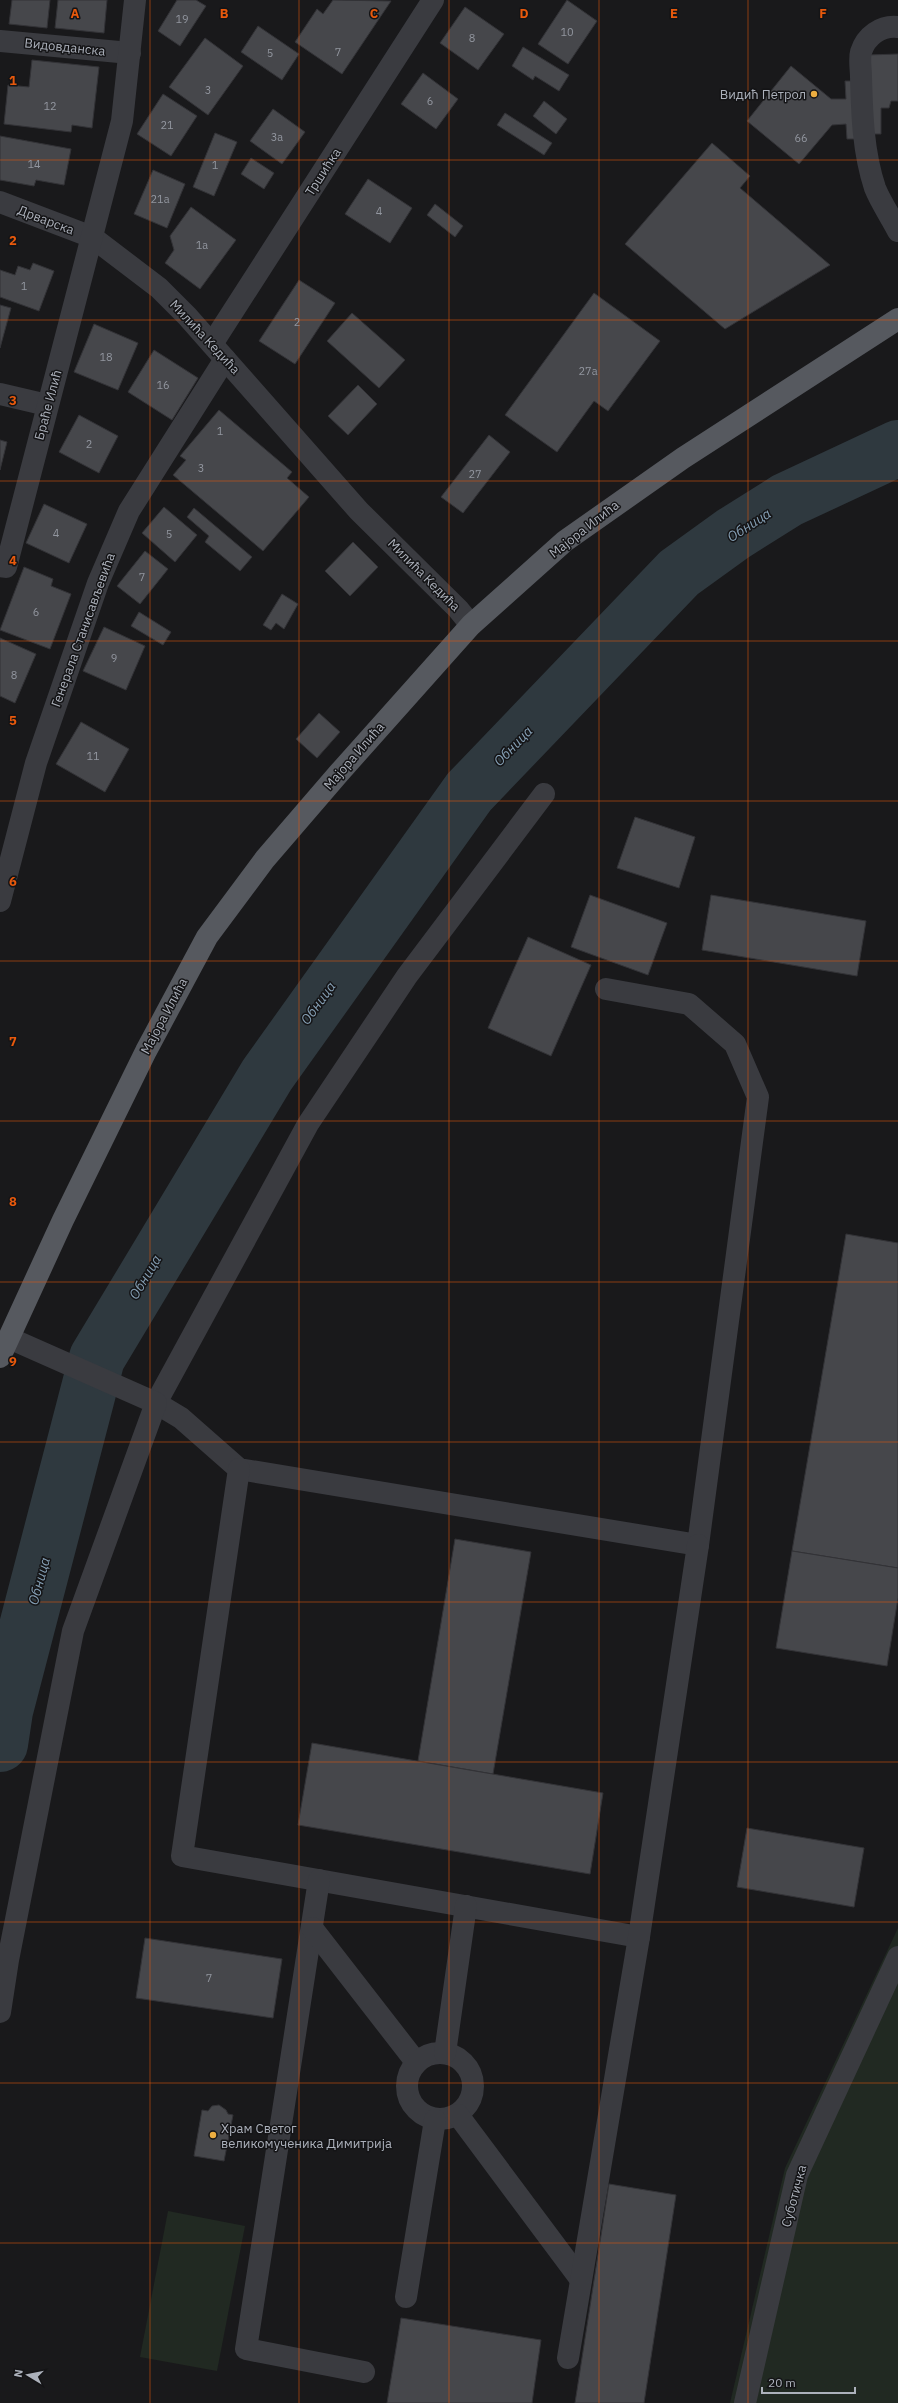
<svg xmlns="http://www.w3.org/2000/svg" width="898" height="2403" viewBox="0 0 898 2403" font-family="'IBM Plex Sans',sans-serif">
  <style>
    .green { fill: #212922 }
    .lines { fill: none; stroke-linecap: round; stroke-linejoin: round }
    .river { stroke: #2f393f; stroke-width: 56 }
    .building { fill: #46474b; stroke: #333337 }
    .minor { stroke: #3a3b40; stroke-width: 22 }
    .major { stroke: #56595f; stroke-width: 22 }
    .grid { fill: none; stroke: #e8590c; stroke-width: 1; stroke-opacity: 0.55 }
    .poi-dot { fill: #edae40; stroke: #141416; stroke-width: 1.5 }
    .labels { text-anchor: middle; dominant-baseline: central; stroke-width: 3; stroke-linejoin: round; paint-order: stroke }
    .number-label { font-size: 11px; fill: #92969f }
    .street-label { font-size: 13px; fill: #acb1bb; stroke: #141416 }
    .poi-label { font-size: 13px; fill: #acb1bb; stroke: #141416; text-anchor: end }
    .water-label { font-size: 14px; font-style: italic; fill: #859fb4; stroke: #141416 }
    .grid-label { font-size: 13px; text-anchor: middle; font-weight: bold; fill: #e8590c; stroke: #141416; stroke-width: 3; stroke-linejoin: round; paint-order: stroke }
  </style>
  <rect width="100%" height="100%" fill="#19191b"/>
  <g class="green">
    <path d="M 898,1928 L 898,2403 L 730,2403 L 785,2168 Z"/>
    <path d="M 168,2211 L 245,2226 L 217,2371 L 140,2357 Z"/>
  </g>
  <g class="lines">
    <path class="river" d="M 0,1744 L 5,1711 L 97,1358 L 267,1075 L 469,792 L 679,573 L 733,534 L 787,500 L 898,448"/>
  </g>
  <g class="building">
    <path d="M 12,0 L 50,0 L 47,28 L 9,24 Z"/>
    <path d="M 58,0 L 107,0 L 104,33 L 55,28 Z"/>
    <path d="M 177,0 L 196,0 L 206,6 L 180,46 L 158,31 Z"/>
    <path d="M 333,0 L 391,1 L 342,74 L 295,42 L 317,9 L 323,14 Z"/>
    <path d="M 567,0 L 597,21 L 568,64 L 538,44 Z"/>
    <path d="M 465,7 L 504,34 L 478,70 L 440,43 Z"/>
    <path d="M 258,26 L 299,54 L 282,80 L 241,52 Z"/>
    <path d="M 205,38 L 243,66 L 208,115 L 169,87 Z"/>
    <path d="M 523,47 L 569,75 L 559,91 L 535,76 L 533,80 L 512,66 Z"/>
    <path d="M 898,54 L 898,101 L 891,101 L 889,108 L 881,108 L 881,134 L 869,134 L 868,139 L 847,139 L 846,124 L 832,125 L 799,164 L 747,121 L 791,66 L 831,99 L 846,99 L 845,81 L 867,81 L 867,55 Z"/>
    <path d="M 32,60 L 99,67 L 92,128 L 72,125 L 71,132 L 4,124 L 8,85 L 29,87 Z"/>
    <path d="M 423,73 L 458,99 L 436,129 L 401,104 Z"/>
    <path d="M 163,94 L 197,116 L 171,156 L 137,134 Z"/>
    <path d="M 544,101 L 567,119 L 556,134 L 533,116 Z"/>
    <path d="M 273,109 L 305,132 L 282,164 L 250,141 Z"/>
    <path d="M 505,113 L 552,143 L 544,155 L 497,125 Z"/>
    <path d="M 215,133 L 237,142 L 214,196 L 193,187 Z"/>
    <path d="M 0,136 L 71,149 L 64,185 L 36,180 L 34,186 L 0,180 Z"/>
    <path d="M 712,143 L 750,176 L 740,188 L 830,265 L 725,329 L 625,244 Z"/>
    <path d="M 251,158 L 274,173 L 264,189 L 241,174 Z"/>
    <path d="M 153,170 L 185,184 L 167,228 L 134,214 Z"/>
    <path d="M 368,179 L 412,208 L 390,243 L 345,214 Z"/>
    <path d="M 435,204 L 463,226 L 455,237 L 427,215 Z"/>
    <path d="M 191,207 L 236,240 L 200,289 L 165,263 L 174,250 L 170,236 Z"/>
    <path d="M 33,263 L 54,271 L 39,311 L 0,297 L 0,270 L 15,275 L 18,266 L 30,270 Z"/>
    <path d="M 299,280 L 335,303 L 295,364 L 259,341 Z"/>
    <path d="M 594,293 L 660,341 L 608,411 L 594,401 L 557,452 L 505,415 Z"/>
    <path d="M 0,305 L 11,308 L 0,348 Z"/>
    <path d="M 352,313 L 405,360 L 379,388 L 327,341 Z"/>
    <path d="M 94,324 L 138,343 L 118,390 L 74,372 Z"/>
    <path d="M 154,350 L 198,378 L 172,420 L 128,392 Z"/>
    <path d="M 358,385 L 377,404 L 348,435 L 328,416 Z"/>
    <path d="M 219,410 L 292,472 L 287,478 L 309,497 L 263,551 L 173,475 L 186,460 L 180,456 Z"/>
    <path d="M 79,415 L 118,436 L 99,473 L 59,452 Z"/>
    <path d="M 489,435 L 510,452 L 463,513 L 441,497 Z"/>
    <path d="M 0,440 L 7,442 L 0,470 Z"/>
    <path d="M 44,504 L 87,524 L 69,563 L 26,543 Z"/>
    <path d="M 164,507 L 197,535 L 175,562 L 142,533 Z"/>
    <path d="M 194,508 L 252,557 L 240,571 L 205,542 L 209,536 L 187,517 Z"/>
    <path d="M 353,542 L 378,567 L 350,596 L 325,571 Z"/>
    <path d="M 145,551 L 168,569 L 140,604 L 117,586 Z"/>
    <path d="M 24,567 L 53,579 L 51,586 L 71,594 L 50,649 L 0,630 Z"/>
    <path d="M 282,594 L 298,604 L 284,629 L 276,623 L 271,630 L 263,625 Z"/>
    <path d="M 139,612 L 171,632 L 163,645 L 131,626 Z"/>
    <path d="M 104,627 L 145,646 L 126,690 L 83,671 Z"/>
    <path d="M 0,638 L 36,654 L 15,703 L 0,696 Z"/>
    <path d="M 319,713 L 340,732 L 317,758 L 296,739 Z"/>
    <path d="M 81,722 L 129,749 L 105,792 L 56,764 Z"/>
    <path d="M 635,817 L 695,837 L 679,888 L 617,868 Z"/>
    <path d="M 590,895 L 667,923 L 648,975 L 571,947 Z"/>
    <path d="M 711,895 L 866,921 L 857,976 L 702,950 Z"/>
    <path d="M 528,937 L 591,965 L 551,1056 L 488,1028 Z"/>
    <path d="M 846,1234 L 898,1243 L 898,1568 L 792,1551 Z"/>
    <path d="M 455,1539 L 531,1552 L 493,1774 L 418,1761 Z"/>
    <path d="M 792,1551 L 898,1568 L 898,1598 L 887,1666 L 776,1648 Z"/>
    <path d="M 312,1743 L 603,1793 L 590,1874 L 298,1825 Z"/>
    <path d="M 747,1828 L 864,1848 L 854,1907 L 737,1887 Z"/>
    <path d="M 145,1938 L 282,1959 L 273,2018 L 136,1998 Z"/>
    <path d="M 219,2105 L 226,2110 L 228,2114 L 233,2115 L 224,2161 L 194,2156 L 202,2110 L 208,2111 L 212,2106 Z"/>
    <path d="M 609,2184 L 676,2195 L 644,2403 L 575,2403 Z"/>
    <path d="M 401,2318 L 541,2340 L 532,2403 L 387,2403 Z"/>
  </g>
  <g class="lines">
    <g class="minor">
      <path d="M 898,27 C 881,25 866,36 861,52 C 859,59 861,69 861,77 C 862,114 863,152 875,188 C 881,203 891,217 898,231"/>
      <path d="M 0,41 L 130,53"/>
      <path d="M 0,202 L 92,237 L 159,288 L 187,316 L 359,511 L 458,609 L 471,625"/>
      <path d="M 212,344 L 433,0"/>
      <path d="M 0,394 L 47,405"/>
      <path d="M 0,566 L 6,567 L 122,121 L 135,0"/>
      <path d="M 544,794 L 407,976 L 308,1124 L 156,1403 L 181,1418 L 239,1469 L 698,1545 L 758,1097 L 735,1044 L 689,1004 L 606,989"/>
      <path d="M 0,901 L 36,763 L 98,583 L 129,511 L 225,359"/>
      <path d="M 239,1469 L 182,1856 L 639,1937"/>
      <path d="M 319,1880 L 246,2349 L 364,2372"/>
      <path d="M 312,1928 L 416,2062"/>
      <path d="M 0,2012 L 8,1960 L 73,1631 L 156,1403 L 9,1338"/>
      <circle cx="440" cy="2086" r="33"/>
      <path d="M 445,2053 L 466,1906"/>
      <path d="M 458,2115 L 581,2280"/>
      <path d="M 406,2297 L 435,2120"/>
      <path d="M 568,2358 L 639,1937 L 698,1545"/>
      <path d="M 745,2403 L 797,2175 L 898,1957"/>
    </g>
    <path class="major" d="M 0,1357 L 63,1220 L 146,1051 L 207,937 L 265,859 L 339,773 L 471,625 L 565,541 L 683,458 L 898,319"/>
  </g>
  <path class="grid" d="M 150,0 L 150,2403M 299,0 L 299,2403M 449,0 L 449,2403M 599,0 L 599,2403M 748,0 L 748,2403M 0,160 L 898,160M 0,320 L 898,320M 0,481 L 898,481M 0,641 L 898,641M 0,801 L 898,801M 0,961 L 898,961M 0,1121 L 898,1121M 0,1282 L 898,1282M 0,1442 L 898,1442M 0,1602 L 898,1602M 0,1762 L 898,1762M 0,1922 L 898,1922M 0,2083 L 898,2083M 0,2243 L 898,2243"/>
  <g class="poi-dot">
    <circle cx="814" cy="94" r="4"/>
    <circle cx="213" cy="2135" r="4"/>
  </g>
  <g class="labels">
    <g class="number-label">
      <text x="182" y="19">19</text>
      <text x="567" y="32">10</text>
      <text x="472" y="38">8</text>
      <text x="338" y="52">7</text>
      <text x="270" y="53">5</text>
      <text x="208" y="90">3</text>
      <text x="430" y="101">6</text>
      <text x="50" y="106">12</text>
      <text x="167" y="125">21</text>
      <text x="277" y="137">3a</text>
      <text x="801" y="138">66</text>
      <text x="34" y="164">14</text>
      <text x="215" y="165">1</text>
      <text x="160" y="199">21a</text>
      <text x="379" y="211">4</text>
      <text x="202" y="245">1a</text>
      <text x="24" y="286">1</text>
      <text x="297" y="322">2</text>
      <text x="106" y="357">18</text>
      <text x="588" y="371">27a</text>
      <text x="163" y="385">16</text>
      <text x="220" y="431">1</text>
      <text x="89" y="444">2</text>
      <text x="201" y="468">3</text>
      <text x="475" y="474">27</text>
      <text x="56" y="533">4</text>
      <text x="169" y="534">5</text>
      <text x="142" y="577">7</text>
      <text x="36" y="612">6</text>
      <text x="114" y="658">9</text>
      <text x="14" y="675">8</text>
      <text x="93" y="756">11</text>
      <text x="209" y="1978">7</text>
    </g>
    <g class="street-label">
      <text transform="translate(65 47) rotate(6)">Видовданска</text>
      <text transform="translate(323 172) rotate(-57)">Тршићка</text>
      <text transform="translate(46 220) rotate(21)">Дрварска</text>
      <text transform="translate(205 337) rotate(47)">Милића Кедића</text>
      <text transform="translate(48 405) rotate(-75)">Браће Илић</text>
      <text transform="translate(584 529) rotate(-38)">Мајора Илића</text>
      <text transform="translate(424 575) rotate(45)">Милића Кедића</text>
      <text transform="translate(83 630) rotate(-70)">Генерала Станисављевића</text>
      <text transform="translate(354 756) rotate(-49)">Мајора Илића</text>
      <text transform="translate(164 1016) rotate(-62)">Мајора Илића</text>
      <text transform="translate(794 2196) rotate(-75)">Суботичка</text>
    </g>
    <g class="poi-label">
      <text x="806" y="94">Видић Петрол</text>
      <text x="221" y="2128" text-anchor="start">Храм Светог<tspan x="221" dy="15">великомученика Димитрија</tspan></text>
    </g>
    <g class="water-label">
      <text transform="translate(749 525) rotate(-33)">Обница</text>
      <text transform="translate(513 746) rotate(-46)">Обница</text>
      <text transform="translate(318 1003) rotate(-54)">Обница</text>
      <text transform="translate(145 1277) rotate(-59)">Обница</text>
      <text transform="translate(39 1581) rotate(-75)">Обница</text>
    </g>
  </g>
  <g class="grid-label">
    <text x="75" y="18">A</text>
    <text x="224" y="18">B</text>
    <text x="374" y="18">C</text>
    <text x="524" y="18">D</text>
    <text x="674" y="18">E</text>
    <text x="823" y="18">F</text>
    <text x="13" y="85">1</text>
    <text x="13" y="245">2</text>
    <text x="13" y="405">3</text>
    <text x="13" y="565">4</text>
    <text x="13" y="725">5</text>
    <text x="13" y="886">6</text>
    <text x="13" y="1046">7</text>
    <text x="13" y="1206">8</text>
    <text x="13" y="1366">9</text>
  </g>
  <g transform="translate(28 2375) rotate(280)" stroke="#141416" stroke-width="3" paint-order="stroke">
  <path d="M0-3L7 15L0 10L-7 15Z" fill="#acb1bb"/>
  <text y="-6" font-size="11" font-weight="bold" text-anchor="middle" fill="#acb1bb">N</text>
  </g>
  <path d="M762 2387v6h93v-6" fill="none" stroke="#acb1bb" stroke-width="2"/>
  <text x="768" y="2387" font-size="12" fill="#acb1bb" stroke="#141416" stroke-width="3" paint-order="stroke">20 m</text>
</svg>
